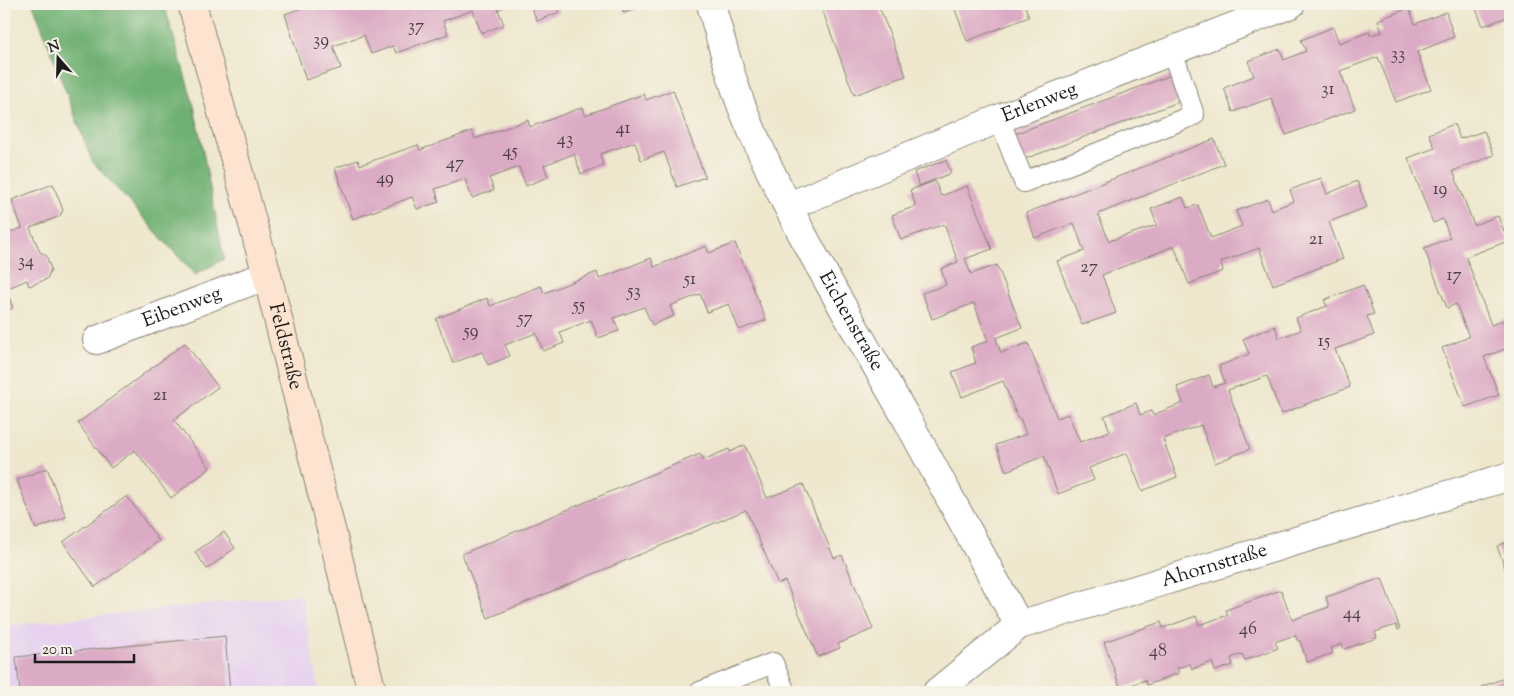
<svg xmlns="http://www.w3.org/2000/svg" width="1514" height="696" viewBox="0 0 1514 696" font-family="'Sorts Mill Goudy',serif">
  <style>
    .built { fill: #e7d2ef }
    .forest { fill: #70b173; stroke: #466648 }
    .building { fill: #dbaac4 }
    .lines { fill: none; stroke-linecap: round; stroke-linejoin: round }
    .service-casing { stroke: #858274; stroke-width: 22 }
    .minor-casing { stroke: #858274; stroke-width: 30 }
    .secondary-casing { stroke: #858274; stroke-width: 30 }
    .service { stroke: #fff; stroke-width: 20 }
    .minor { stroke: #fff; stroke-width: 28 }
    .secondary { stroke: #fde4d1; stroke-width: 28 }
    .labels { text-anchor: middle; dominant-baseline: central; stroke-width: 4; stroke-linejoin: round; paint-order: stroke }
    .number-label { font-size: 18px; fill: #4c4046 }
    .street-label { font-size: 20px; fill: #1c1c1c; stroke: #f7f3e8 }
  </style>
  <rect width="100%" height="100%" fill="#f7f3e8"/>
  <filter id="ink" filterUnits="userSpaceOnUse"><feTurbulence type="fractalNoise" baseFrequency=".02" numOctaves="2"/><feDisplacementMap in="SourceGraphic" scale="10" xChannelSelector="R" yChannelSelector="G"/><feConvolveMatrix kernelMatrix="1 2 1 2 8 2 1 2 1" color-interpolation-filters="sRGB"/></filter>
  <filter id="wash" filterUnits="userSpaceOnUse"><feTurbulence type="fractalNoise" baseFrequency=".0096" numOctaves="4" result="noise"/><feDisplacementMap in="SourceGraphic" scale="20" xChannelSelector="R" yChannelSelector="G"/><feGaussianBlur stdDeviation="1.12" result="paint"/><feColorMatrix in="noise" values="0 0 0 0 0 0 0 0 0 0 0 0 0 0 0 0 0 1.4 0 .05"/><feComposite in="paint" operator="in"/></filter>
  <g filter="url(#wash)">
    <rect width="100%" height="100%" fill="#eee7cd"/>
    <path class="built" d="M 302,594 L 319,692 L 4,692 L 4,626 Z"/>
    <path class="forest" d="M 33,4 L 164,4 L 194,106 L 224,259 L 195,275 L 92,161 Z"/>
    <g id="blocks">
      <g class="building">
        <path d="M 312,4 L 313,8 L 325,4 L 512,4 L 498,9 L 504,25 L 481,33 L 473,10 L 443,21 L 448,34 L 396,53 L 393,46 L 371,54 L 364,35 L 333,46 L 341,68 L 306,80 L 285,14 Z"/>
        <path d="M 530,4 L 556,4 L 559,12 L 537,21 Z"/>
        <path d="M 621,4 L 649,4 L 624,13 Z"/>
        <path d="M 820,4 L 878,4 L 906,76 L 854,95 Z"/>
        <path d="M 953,4 L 1024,4 L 1029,17 L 967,41 Z"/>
        <path d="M 1474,4 L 1510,4 L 1510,16 L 1483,26 Z"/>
        <path d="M 1409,8 L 1415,24 L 1446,12 L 1454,37 L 1417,52 L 1431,89 L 1396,102 L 1378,57 L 1340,71 L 1355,109 L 1286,135 L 1271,98 L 1233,112 L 1224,88 L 1254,76 L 1248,61 L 1280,49 L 1284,60 L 1306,51 L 1301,40 L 1333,27 L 1339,43 L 1369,32 L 1370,35 L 1382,32 L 1378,20 Z"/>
        <path d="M 1174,74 L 1184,100 L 1022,160 L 1012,135 Z"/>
        <path d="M 673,90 L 705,177 L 677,187 L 664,152 L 641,160 L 635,142 L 600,154 L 603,165 L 581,174 L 574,154 L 544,165 L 548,177 L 526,186 L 519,167 L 489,178 L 494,190 L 472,198 L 465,179 L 435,189 L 439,202 L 417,209 L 412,197 L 353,219 L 335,168 L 358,160 L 360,165 L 418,145 L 420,150 L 472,131 L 475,139 L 528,120 L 530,127 L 583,107 L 585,115 L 644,94 L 646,100 Z"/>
        <path d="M 1454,124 L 1460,139 L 1484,131 L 1494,155 L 1453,171 L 1474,225 L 1498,216 L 1508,241 L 1466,257 L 1491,325 L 1510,318 L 1510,347 L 1484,357 L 1499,395 L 1465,407 L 1442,348 L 1469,337 L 1456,304 L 1447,308 L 1424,248 L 1450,238 L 1443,219 L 1433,223 L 1408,158 L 1435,148 L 1429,134 Z"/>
        <path d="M 1214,139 L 1224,164 L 1098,214 L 1109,241 L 1157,225 L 1151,209 L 1183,197 L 1187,208 L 1198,205 L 1211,238 L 1242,226 L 1236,211 L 1268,199 L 1272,210 L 1294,201 L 1290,190 L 1321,178 L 1327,194 L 1357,181 L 1367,207 L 1329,222 L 1343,259 L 1273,285 L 1259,248 L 1221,262 L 1223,271 L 1189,284 L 1174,246 L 1102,275 L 1116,313 L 1082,325 L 1057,261 L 1084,251 L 1074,223 L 1035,238 L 1026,213 Z"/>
        <path d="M 946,160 L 951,173 L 919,186 L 914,172 Z"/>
        <path d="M 935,181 L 941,196 L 967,186 L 992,249 L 965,259 L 971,274 L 997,265 L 1022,328 L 996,338 L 1001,353 L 1028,343 L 1057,418 L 1068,414 L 1080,442 L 1110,431 L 1104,416 L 1136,403 L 1140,415 L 1151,411 L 1153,415 L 1183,403 L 1177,387 L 1209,375 L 1213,387 L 1225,383 L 1219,366 L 1249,354 L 1243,339 L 1275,326 L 1279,338 L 1301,330 L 1296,318 L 1327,306 L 1324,300 L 1363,285 L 1374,314 L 1367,316 L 1374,335 L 1335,349 L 1350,387 L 1281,414 L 1267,376 L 1228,390 L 1250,449 L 1215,463 L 1201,425 L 1163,439 L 1177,477 L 1142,491 L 1127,453 L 1089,468 L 1094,480 L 1058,494 L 1044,456 L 1006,471 L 996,445 L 1026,434 L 1020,418 L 1018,419 L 1003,381 L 962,397 L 952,372 L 976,363 L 971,347 L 988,341 L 974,303 L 932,319 L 922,293 L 946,285 L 941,269 L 958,262 L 944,224 L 901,240 L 892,215 L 916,206 L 910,190 Z"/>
        <path d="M 53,184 L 63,210 L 60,216 L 30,228 L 40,252 L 46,255 L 51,269 L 47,279 L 29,286 L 27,280 L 6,289 L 13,308 L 4,312 L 4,240 L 8,233 L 22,228 L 12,200 Z"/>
        <path d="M 735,243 L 766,320 L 739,330 L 729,304 L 707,312 L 700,294 L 670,306 L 674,316 L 652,325 L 644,307 L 614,318 L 619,331 L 598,338 L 591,320 L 560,332 L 564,343 L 543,351 L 536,333 L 505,345 L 510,356 L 488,365 L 482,352 L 453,363 L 436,319 L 487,298 L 490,306 L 541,286 L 544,293 L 597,272 L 599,279 L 651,258 L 654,267 L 706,246 L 709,253 Z"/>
        <path d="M 185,343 L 218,387 L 174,420 L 210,468 L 171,498 L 135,450 L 111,468 L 78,423 Z"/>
        <path d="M 745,445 L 767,498 L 803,484 L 834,558 L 842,555 L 873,629 L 838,644 L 840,648 L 818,657 L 785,581 L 778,584 L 746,510 L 488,618 L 462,554 L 700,454 L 703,460 L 729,449 L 730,452 Z"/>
        <path d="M 47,468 L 66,517 L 36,529 L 17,480 Z"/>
        <path d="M 127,496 L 159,541 L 95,587 L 63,542 Z"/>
        <path d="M 224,532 L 235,548 L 207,569 L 195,552 Z"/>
        <path d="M 1510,541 L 1510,582 L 1497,546 Z"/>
        <path d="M 1382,578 L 1400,629 L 1398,630 L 1396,625 L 1375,632 L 1377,638 L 1344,649 L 1342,644 L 1331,648 L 1333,653 L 1307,662 L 1300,641 L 1298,641 L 1295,635 L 1275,642 L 1278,648 L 1245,660 L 1242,654 L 1231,658 L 1233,665 L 1215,671 L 1212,662 L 1192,669 L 1190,664 L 1177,668 L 1179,673 L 1147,685 L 1145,680 L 1123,688 L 1125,692 L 1122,692 L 1104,642 L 1161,622 L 1163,628 L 1196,616 L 1199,625 L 1228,615 L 1226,610 L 1281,590 L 1292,620 L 1329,607 L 1326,597 Z"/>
        <path d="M 225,636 L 230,692 L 20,692 L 16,657 Z"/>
        <path d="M 1510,676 L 1510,692 L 1483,692 L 1481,687 Z"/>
      </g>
    </g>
  </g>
  <g filter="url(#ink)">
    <use href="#blocks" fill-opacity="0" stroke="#858274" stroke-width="1"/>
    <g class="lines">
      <g class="service-casing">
        <g id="service">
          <path d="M 999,119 L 1024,182 L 1194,115 L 1172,51"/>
          <path d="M 700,692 L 773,663 L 785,692"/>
        </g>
      </g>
      <g class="minor-casing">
        <g id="minor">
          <path id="s1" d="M 711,4 C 721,40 730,77 744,112 C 788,219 852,322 909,423 C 946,490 982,558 1019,625"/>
          <path id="s2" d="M 789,206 L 991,122 L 1291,4"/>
          <path id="s3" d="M 97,340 L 267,275"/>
          <path id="s4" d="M 937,692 L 1019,625 L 1510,476"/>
        </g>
      </g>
      <g class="secondary-casing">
        <g id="secondary">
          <path id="s5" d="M 192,4 L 267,275 L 372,692"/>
        </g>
      </g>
      <use href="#service" class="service"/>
      <use href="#minor" class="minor"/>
      <use href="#secondary" class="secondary"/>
    </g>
  </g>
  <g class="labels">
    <g class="number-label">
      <text x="416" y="27">37</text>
      <text x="321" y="41">39</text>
      <text x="1398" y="55">33</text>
      <text x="1328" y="90">31</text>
      <text x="623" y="129">41</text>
      <text x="565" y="140">43</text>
      <text x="510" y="152">45</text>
      <text x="455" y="164">47</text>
      <text x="385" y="179">49</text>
      <text x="1440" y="190">19</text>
      <text x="1316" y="240">21</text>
      <text x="26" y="262">34</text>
      <text x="1089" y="268">27</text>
      <text x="1454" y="276">17</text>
      <text x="690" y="280">51</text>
      <text x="634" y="292">53</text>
      <text x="579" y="306">55</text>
      <text x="525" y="319">57</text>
      <text x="471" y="332">59</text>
      <text x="1324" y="342">15</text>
      <text x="160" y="396">21</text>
      <text x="1352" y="614">44</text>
      <text x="1248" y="630">46</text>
      <text x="1158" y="652">48</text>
    </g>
    <g class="street-label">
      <text stroke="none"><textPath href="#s2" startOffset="271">Erlenweg</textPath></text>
      <text stroke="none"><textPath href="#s3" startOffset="91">Eibenweg</textPath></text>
      <text stroke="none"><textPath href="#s1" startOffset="348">Eichenstraße</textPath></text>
      <text stroke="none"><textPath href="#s5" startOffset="355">Feldstraße</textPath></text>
      <text stroke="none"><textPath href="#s4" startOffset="310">Ahornstraße</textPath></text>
    </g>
  </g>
  <rect width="1514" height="696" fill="none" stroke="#f7f3e8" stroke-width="20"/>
  <g transform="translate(58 58) rotate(340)" stroke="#f7f3e8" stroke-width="4" paint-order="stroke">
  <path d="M0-4L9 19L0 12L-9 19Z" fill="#1c1c1c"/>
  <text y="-8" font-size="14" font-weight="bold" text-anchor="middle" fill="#1c1c1c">N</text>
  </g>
  <path d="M35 654v8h99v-8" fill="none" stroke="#1c1c1c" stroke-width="2.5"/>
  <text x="42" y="654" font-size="15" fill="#1c1c1c" stroke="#f7f3e8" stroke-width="4" paint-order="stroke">20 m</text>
</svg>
